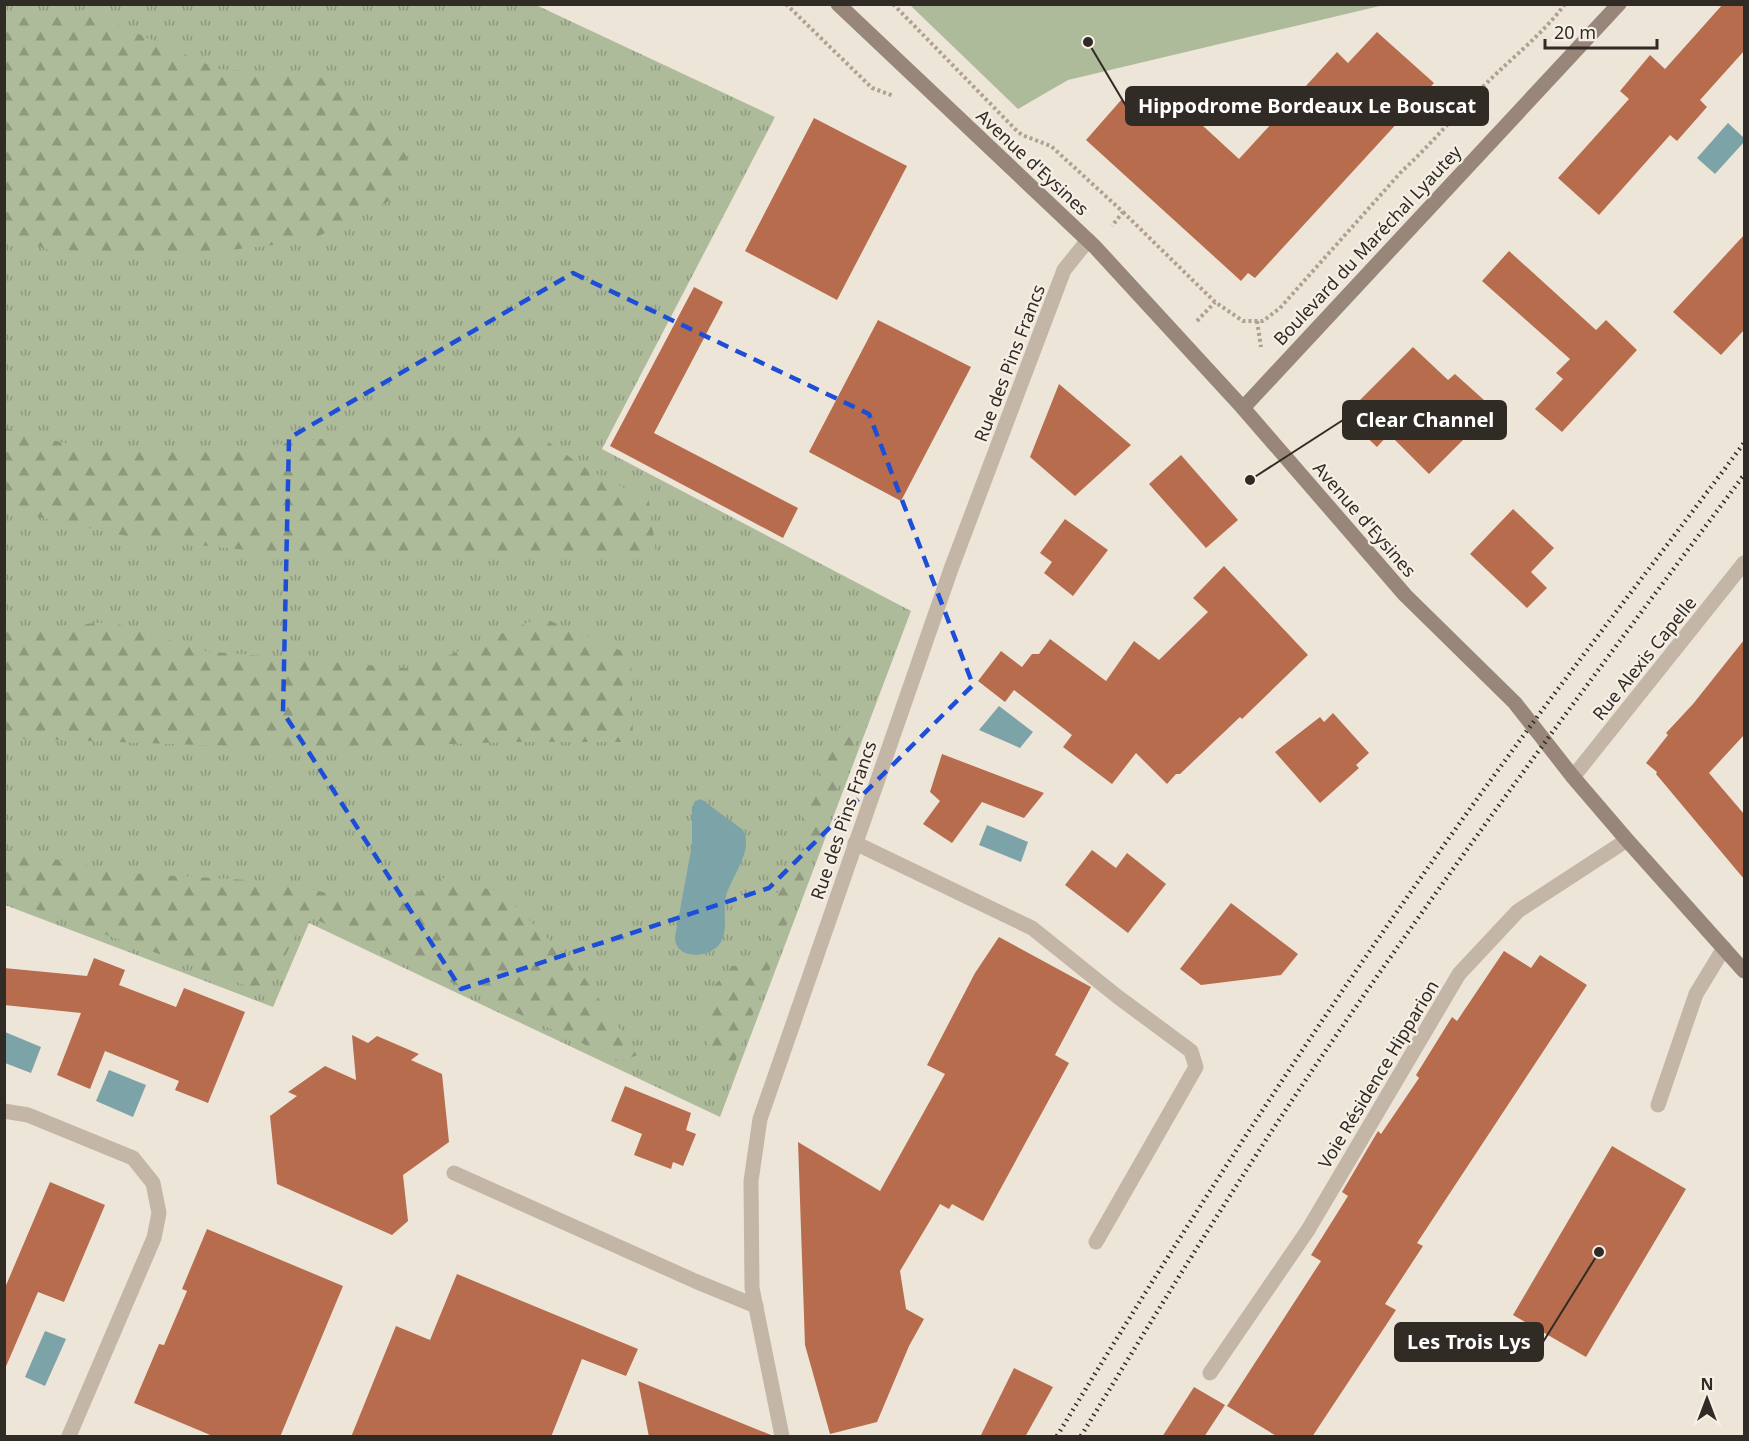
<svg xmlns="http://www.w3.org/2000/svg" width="1749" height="1441" viewBox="0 0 1749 1441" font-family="'Noto Sans',sans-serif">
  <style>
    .grass { fill: url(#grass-tufts) }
    .forest { fill: url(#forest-firs) }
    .park { fill: #aebb9b }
    .water { fill: #7ca3a7 }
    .building { fill: #b76d4d }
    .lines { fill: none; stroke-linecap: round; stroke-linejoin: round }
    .path { stroke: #b0a091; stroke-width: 4; stroke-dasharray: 3 3; stroke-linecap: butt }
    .lane { stroke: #c4b6a7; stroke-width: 15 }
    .street { stroke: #c4b6a7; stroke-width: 15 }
    .secondary { stroke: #978679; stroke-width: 15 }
    .rail { stroke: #312b26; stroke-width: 4.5; stroke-dasharray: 1.5 4.5; stroke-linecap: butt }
    .marked { fill: none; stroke: #1d4ed8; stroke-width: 4.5; stroke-dasharray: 12 8; stroke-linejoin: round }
    .labels { text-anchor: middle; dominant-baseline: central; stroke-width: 4.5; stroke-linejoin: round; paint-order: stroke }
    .street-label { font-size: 18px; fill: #312b26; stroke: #f6efe5 }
    .leader { fill: none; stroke: #312b26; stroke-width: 2 }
    .callout-dot { fill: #312b26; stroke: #f6efe5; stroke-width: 2 }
    .callout { fill: #312b26; stroke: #312b26; stroke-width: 2 }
    .callout-label { font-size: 20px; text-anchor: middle; font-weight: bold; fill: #fff }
  </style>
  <defs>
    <pattern id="grass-tufts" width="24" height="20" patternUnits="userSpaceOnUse" patternTransform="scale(1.5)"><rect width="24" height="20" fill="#aebb9b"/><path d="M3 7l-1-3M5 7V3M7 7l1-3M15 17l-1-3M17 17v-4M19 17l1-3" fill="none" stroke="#8e987e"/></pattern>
    <pattern id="forest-firs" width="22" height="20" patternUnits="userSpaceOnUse" patternTransform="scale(1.5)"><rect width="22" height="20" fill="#aebb9b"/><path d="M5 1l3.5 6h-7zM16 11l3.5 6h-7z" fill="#8e987e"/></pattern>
  </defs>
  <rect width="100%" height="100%" fill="#eee5d9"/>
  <path class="grass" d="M 4,5 L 536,5 L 775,117 L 602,449 L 911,611 L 720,1117 L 309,923 L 273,1007 L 5,905 Z"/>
  <g class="forest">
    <path d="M 84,10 L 218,69 L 319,77 L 387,118 L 408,154 L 391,200 L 309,241 L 179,256 L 45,249 L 5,231 L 5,20 Z"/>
    <path d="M 4,428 L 84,448 L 226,451 L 351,435 L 538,435 L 584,467 L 649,501 L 656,553 L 304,556 L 140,539 L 5,510 Z"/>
    <path d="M 541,617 L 631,655 L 633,742 L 510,742 L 309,749 L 5,738 L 5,630 L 111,622 L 203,651 L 416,669 Z"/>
    <path d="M 851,720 L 860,730 L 733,1067 L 708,1053 L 704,1021 L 705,995 L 733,966 L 755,966 L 774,930 L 769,908 L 803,847 L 802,807 L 817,788 L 826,737 Z"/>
    <path d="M 4,849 L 125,873 L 280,882 L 331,894 L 398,905 L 442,878 L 501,892 L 579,970 L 638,1055 L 620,1061 L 306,915 L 266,993 L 5,898 Z"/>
  </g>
  <path class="park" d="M 910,5 L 1384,5 L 1068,80 L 1018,109 Z"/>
  <g class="water">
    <path d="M 1728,123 L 1744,138 L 1744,142 L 1715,174 L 1697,158 Z"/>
    <path d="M 999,706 L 1033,732 L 1020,748 L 979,730 Z"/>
    <path d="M 701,799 L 743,830 C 754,851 732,875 726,896 C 722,911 729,928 721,942 C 711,959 675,961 675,937 L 692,845 L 692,807 L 695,801 Z"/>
    <path d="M 987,825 L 1028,842 L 1021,862 L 979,845 Z"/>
    <path d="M 5,1032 L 41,1047 L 31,1073 L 5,1063 Z"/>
    <path d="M 109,1070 L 146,1085 L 133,1117 L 96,1101 Z"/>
    <path d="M 45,1331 L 66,1339 L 45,1386 L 25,1377 Z"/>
  </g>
  <g class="building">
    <path d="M 1723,4 L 1744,4 L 1744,51 L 1700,100 L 1707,107 L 1677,141 L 1670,135 L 1599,215 L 1558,178 L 1629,99 L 1620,91 L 1650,55 L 1665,69 Z"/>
    <path d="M 1377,32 L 1434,83 L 1255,278 L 1248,273 L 1241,281 L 1086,140 L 1122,99 L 1140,116 L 1164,90 L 1239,159 L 1337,52 L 1348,63 Z"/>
    <path d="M 814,118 L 907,166 L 837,300 L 745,251 Z"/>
    <path d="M 1744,235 L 1744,330 L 1721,355 L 1673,312 Z"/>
    <path d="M 1509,251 L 1596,330 L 1606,320 L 1637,350 L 1562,432 L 1535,409 L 1563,379 L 1556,373 L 1570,359 L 1482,281 Z"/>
    <path d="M 694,287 L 723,302 L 654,433 L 798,508 L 783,538 L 610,446 Z"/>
    <path d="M 878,320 L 971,367 L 901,501 L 809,452 Z"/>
    <path d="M 1413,347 L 1448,380 L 1455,374 L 1494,409 L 1429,474 L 1389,434 L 1377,447 L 1344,416 Z"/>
    <path d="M 1059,384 L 1131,445 L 1075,496 L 1030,457 Z"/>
    <path d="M 1181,455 L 1238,520 L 1206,548 L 1149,484 Z"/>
    <path d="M 1513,509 L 1554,548 L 1531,572 L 1547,588 L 1527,608 L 1470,554 Z"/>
    <path d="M 1065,519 L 1108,550 L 1073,596 L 1044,573 L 1052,562 L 1040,553 Z"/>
    <path d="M 1224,566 L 1308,655 L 1242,719 L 1240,717 L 1180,774 L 1176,774 L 1167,784 L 1136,753 L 1112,784 L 1063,747 L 1072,735 L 1014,690 L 1005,702 L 978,681 L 1001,651 L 1022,667 L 1032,654 L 1039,654 L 1050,639 L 1106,681 L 1134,641 L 1159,660 L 1208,612 L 1193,598 Z"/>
    <path d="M 1744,640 L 1744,735 L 1709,773 L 1744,814 L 1744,879 L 1656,774 L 1657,772 L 1646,763 L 1668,735 L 1666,733 L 1693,704 Z"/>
    <path d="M 1333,713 L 1369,753 L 1356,765 L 1359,768 L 1320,803 L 1275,752 L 1320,717 L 1324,722 Z"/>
    <path d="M 942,754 L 1044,793 L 1024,818 L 982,802 L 952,843 L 923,824 L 940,801 L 930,792 Z"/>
    <path d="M 1092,850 L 1116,868 L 1127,853 L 1166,884 L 1128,933 L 1065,885 Z"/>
    <path d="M 1231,903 L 1298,954 L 1281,975 L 1201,985 L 1180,969 Z"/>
    <path d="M 999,937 L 1091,987 L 1055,1055 L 1069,1063 L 983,1221 L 952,1204 L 949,1209 L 940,1204 L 900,1271 L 906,1309 L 924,1319 L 909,1346 L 877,1422 L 830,1434 L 805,1345 L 798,1142 L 880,1191 L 945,1074 L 927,1065 L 975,973 Z"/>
    <path d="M 1504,951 L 1531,968 L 1540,955 L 1587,985 L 1417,1243 L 1423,1246 L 1385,1304 L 1396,1310 L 1312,1437 L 1278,1437 L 1227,1406 L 1321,1261 L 1311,1255 L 1348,1196 L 1342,1192 L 1378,1131 L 1381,1134 L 1419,1078 L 1416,1075 L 1452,1017 L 1457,1021 Z"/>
    <path d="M 94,958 L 125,970 L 119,985 L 176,1007 L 184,988 L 245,1012 L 208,1103 L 175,1090 L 179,1081 L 105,1051 L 90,1089 L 57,1075 L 81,1013 L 4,1005 L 4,968 L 87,976 Z"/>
    <path d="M 352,1035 L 368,1043 L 377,1036 L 419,1054 L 411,1060 L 442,1074 L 449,1142 L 403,1175 L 408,1221 L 392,1235 L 277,1184 L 270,1116 L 297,1096 L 288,1092 L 325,1066 L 356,1080 Z"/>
    <path d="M 625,1086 L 691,1113 L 686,1130 L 696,1134 L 683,1166 L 673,1162 L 671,1169 L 634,1155 L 642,1134 L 611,1121 Z"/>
    <path d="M 1612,1146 L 1686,1189 L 1586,1357 L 1513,1315 Z"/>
    <path d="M 50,1182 L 105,1205 L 64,1302 L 38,1292 L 4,1371 L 4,1290 Z"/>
    <path d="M 207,1229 L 343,1286 L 280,1437 L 215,1437 L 134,1403 L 159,1344 L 164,1345 L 187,1291 L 182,1289 Z"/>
    <path d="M 457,1274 L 638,1349 L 626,1376 L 582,1359 L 551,1437 L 351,1437 L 396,1326 L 430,1340 Z"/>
    <path d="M 1014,1368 L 1053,1387 L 1025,1437 L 980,1437 Z"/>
    <path d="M 638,1381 L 771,1435 L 770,1437 L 649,1437 Z"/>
    <path d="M 1194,1387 L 1225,1405 L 1204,1437 L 1162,1437 Z"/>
  </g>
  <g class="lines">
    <g class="path">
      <path d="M 786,4 L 872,88 L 894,96"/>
      <path d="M 893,4 L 1015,129 L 1022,135 L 1051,146 L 1123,212 L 1112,226"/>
      <path d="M 1123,212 L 1215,302 L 1243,321 L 1263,321 L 1280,308 L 1402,171 C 1435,141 1463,105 1496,74 C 1519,52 1545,31 1565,4"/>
      <path d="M 1197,321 L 1215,302"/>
      <path d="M 1257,321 L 1261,347"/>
    </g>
    <g class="lane">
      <path d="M 855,843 L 1032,928 L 1118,997 L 1191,1051 L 1196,1067 L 1096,1242"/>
      <path d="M 1658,1105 L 1696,994 L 1724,948"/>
      <path d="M 454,1173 L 695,1281 L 756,1306"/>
    </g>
    <g class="street">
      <path d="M 1573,777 L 1744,563"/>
      <path d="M 4,1111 L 28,1115 L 133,1158 L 153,1183 L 159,1213 L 154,1238 L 69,1436"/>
      <path d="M 1210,1373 L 1308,1230 L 1459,974 L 1518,911 L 1627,840"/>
      <path d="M 782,1436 L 752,1288 L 751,1181 L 760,1119 L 951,569 L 1064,270 L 1088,240"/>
    </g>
    <g class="secondary">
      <path d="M 838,4 L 1095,247 L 1243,408 L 1405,595 L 1515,703 L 1573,777 L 1627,840 L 1744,971"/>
      <path d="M 1243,408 L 1619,4"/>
    </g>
    <g class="rail">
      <path d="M 1057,1436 C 1205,1192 1362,953 1532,724 C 1602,629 1674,537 1744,443"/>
      <path d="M 1081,1436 C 1158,1310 1236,1182 1320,1059 C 1455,861 1599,668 1744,475"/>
    </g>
  </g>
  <path class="marked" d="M 573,273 L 869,414 L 973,685 L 769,888 L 461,989 L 283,712 L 289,438 Z"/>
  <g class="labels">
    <g class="street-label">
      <text transform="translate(1033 162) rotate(43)">Avenue d'Eysines</text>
      <text transform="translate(1367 245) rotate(-47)">Boulevard du Maréchal Lyautey</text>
      <text transform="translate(1009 363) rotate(-69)">Rue des Pins Francs</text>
      <text transform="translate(1365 519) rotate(49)">Avenue d'Eysines</text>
      <text transform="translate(1644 658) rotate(-51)">Rue Alexis Capelle</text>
      <text transform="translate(843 820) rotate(-71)">Rue des Pins Francs</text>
      <text transform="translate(1378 1074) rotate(-59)">Voie Résidence Hipparion</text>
    </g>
  </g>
  <path class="leader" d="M1088 42L1126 106M1250 480L1343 420M1599 1252L1543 1342"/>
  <g class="callout-dot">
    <circle cx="1088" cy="42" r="6"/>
    <circle cx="1250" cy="480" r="6"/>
    <circle cx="1599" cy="1252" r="6"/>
  </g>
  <g class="callout">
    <rect x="1126" y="87" width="362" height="38" rx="6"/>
    <rect x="1343" y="401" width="163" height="38" rx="6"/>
    <rect x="1395" y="1323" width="148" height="38" rx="6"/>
  </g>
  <g class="callout-label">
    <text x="1307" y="113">Hippodrome Bordeaux Le Bouscat</text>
    <text x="1425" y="427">Clear Channel</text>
    <text x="1469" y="1349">Les Trois Lys</text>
  </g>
  <rect width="1749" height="1441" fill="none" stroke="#312b26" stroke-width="12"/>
  <g transform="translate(1707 1399)" stroke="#f6efe5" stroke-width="4.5" paint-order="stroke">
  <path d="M0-4.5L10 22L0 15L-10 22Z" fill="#312b26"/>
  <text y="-9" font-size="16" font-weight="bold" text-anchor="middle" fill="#312b26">N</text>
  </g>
  <path d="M1545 39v9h112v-9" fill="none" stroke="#312b26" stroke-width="3"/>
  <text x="1554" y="39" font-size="18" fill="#312b26" stroke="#f6efe5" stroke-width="4.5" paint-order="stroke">20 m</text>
</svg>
